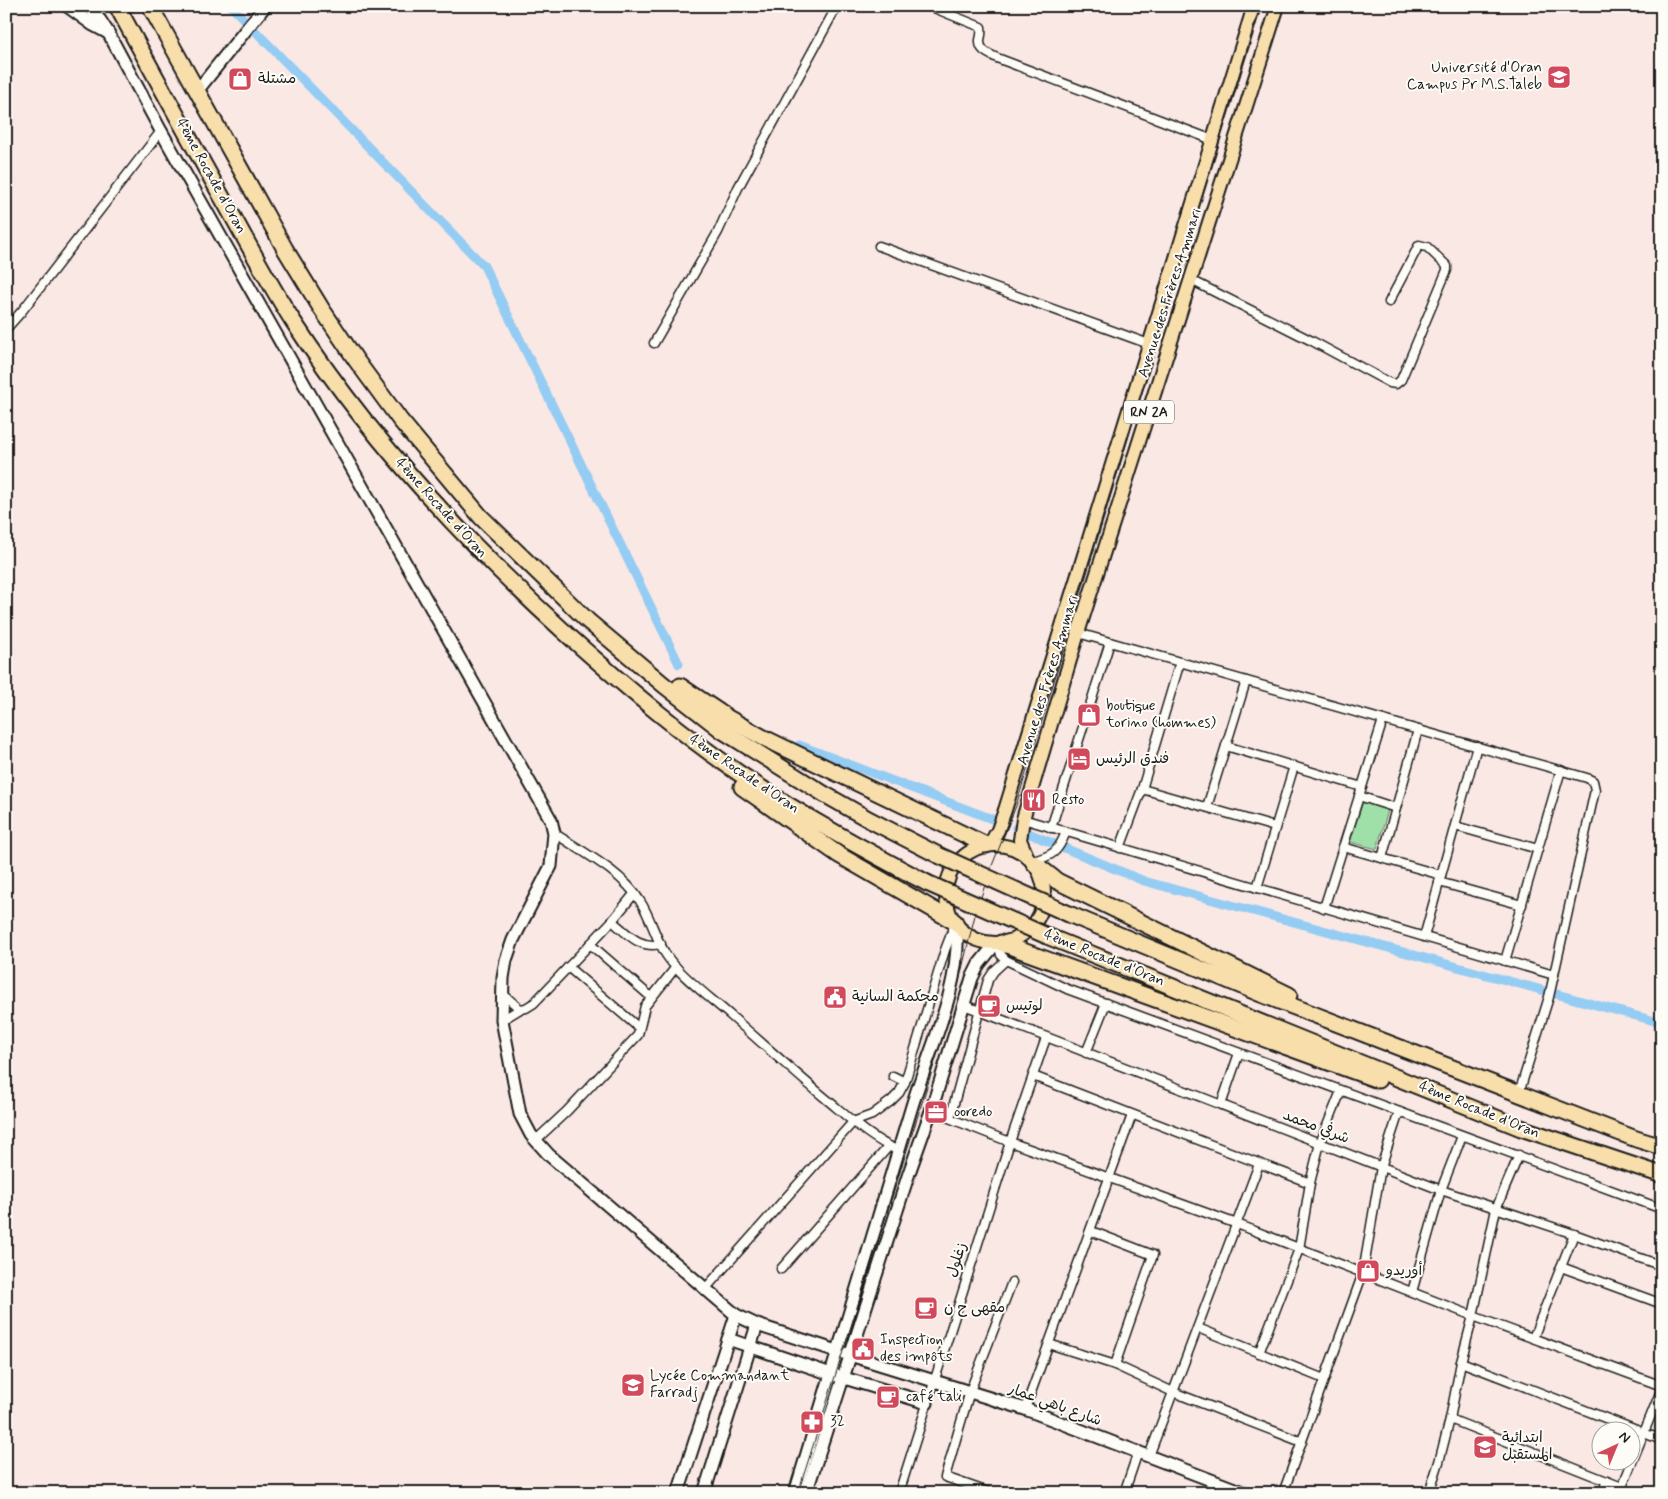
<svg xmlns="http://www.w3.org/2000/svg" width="1668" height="1499" viewBox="0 0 1668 1499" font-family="Mynerve,'Playpen Sans Arabic',sans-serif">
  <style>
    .green { fill: #9fdfa8; stroke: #5e7e62 }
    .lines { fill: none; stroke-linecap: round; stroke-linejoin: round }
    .canal { stroke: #94ccf3; stroke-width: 9 }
    .street-casing { stroke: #1c1c1c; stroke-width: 11 }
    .secondary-casing { stroke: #1c1c1c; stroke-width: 15 }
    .primary-casing { stroke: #1c1c1c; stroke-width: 16 }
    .highway-casing { stroke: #1c1c1c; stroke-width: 19 }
    .street { stroke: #fdfcf7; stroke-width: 8 }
    .secondary { stroke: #fdfcf7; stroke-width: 11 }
    .primary { stroke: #f8deab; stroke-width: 12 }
    .highway { stroke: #f8deab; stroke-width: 15 }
    .tram { stroke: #1c1c1c; stroke-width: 1 }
    .highway-bridge-casing { stroke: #1c1c1c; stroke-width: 19; stroke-linecap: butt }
    .highway-bridge { stroke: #f8deab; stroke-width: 15 }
    .labels { text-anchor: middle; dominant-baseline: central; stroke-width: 4; stroke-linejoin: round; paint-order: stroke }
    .shield { fill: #fdfcf7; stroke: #605f5e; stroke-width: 1 }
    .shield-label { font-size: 14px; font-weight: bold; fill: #1c1c1c }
    .poi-label { font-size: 15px; fill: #1c1c1c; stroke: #fdfcf7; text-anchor: start }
    .street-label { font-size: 15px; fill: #1c1c1c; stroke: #fdfcf7 }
  </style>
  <rect width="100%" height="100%" fill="#fae8e4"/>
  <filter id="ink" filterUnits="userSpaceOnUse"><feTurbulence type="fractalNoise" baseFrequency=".02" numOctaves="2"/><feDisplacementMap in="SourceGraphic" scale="10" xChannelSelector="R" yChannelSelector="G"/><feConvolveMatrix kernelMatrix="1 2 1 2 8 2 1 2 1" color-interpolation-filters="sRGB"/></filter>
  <g filter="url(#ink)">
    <path class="green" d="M 1363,801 L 1388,810 L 1377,849 L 1350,842 Z"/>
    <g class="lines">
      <g class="canal">
        <path d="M 231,6 L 484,266 L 679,664"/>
        <path d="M 799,745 L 1005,824"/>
        <path d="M 1016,828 L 1144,881 L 1662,1023"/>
      </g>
      <g class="street-casing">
        <g id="street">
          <path d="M 929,6 L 981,27 C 982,33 981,35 980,40 C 979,51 989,54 997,58 L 1213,140"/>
          <path d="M 879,246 L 1149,344"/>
          <path d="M 1191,280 L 1312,341 L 1390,383 L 1396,384 L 1401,380 L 1447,270 L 1447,266 L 1427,247 L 1419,245 L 1389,302"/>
          <path d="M 6,329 L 22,311 L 161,131"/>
          <path d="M 654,343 L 718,232 L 738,188 L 837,6"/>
          <path d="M 1078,633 L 1587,778 L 1593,781 L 1595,790 L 1549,997 L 1519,1093"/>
          <path d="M 1226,746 L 1362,787"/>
          <path d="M 1142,789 L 1275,827"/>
          <path d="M 1359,796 L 1396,808"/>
          <path d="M 1207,807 L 1246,681"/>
          <path d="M 1023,819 L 1554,975"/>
          <path d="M 1455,826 L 1538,849"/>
          <path d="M 1051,828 L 1110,642"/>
          <path d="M 554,833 C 583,852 622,872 640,901 C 652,919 656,942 669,959 C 683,978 712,999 731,1016 C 762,1043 793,1071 825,1098 C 848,1117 871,1139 899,1151"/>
          <path d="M 1343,847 L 1441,875"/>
          <path d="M 1120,848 L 1142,789 L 1180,662"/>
          <path d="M 1382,858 L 1418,730"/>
          <path d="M 1032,861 C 1053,856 1058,852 1066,832"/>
          <path d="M 1439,882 L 1522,905"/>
          <path d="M 1257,888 L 1294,766"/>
          <path d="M 1324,908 L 1383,720"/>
          <path d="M 612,921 C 628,934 639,949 661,944"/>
          <path d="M 1424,937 L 1477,746"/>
          <path d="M 998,943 L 1001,955 L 1006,960 L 1067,989 L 1662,1209"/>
          <path d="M 590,944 L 651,997"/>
          <path d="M 1505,961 L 1561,770"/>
          <path d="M 568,967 L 639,1028"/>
          <path d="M 503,994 L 520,1009 L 526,1008 L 534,1003 L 612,921 L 634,894"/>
          <path d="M 964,1005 L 1441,1190 L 1574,1234 L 1662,1266"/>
          <path d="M 502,1020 L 520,1009"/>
          <path d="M 1086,1053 L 1106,1003"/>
          <path d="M 893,1076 L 905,1082"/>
          <path d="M 1033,1076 L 1310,1183"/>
          <path d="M 1221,1105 L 1239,1053"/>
          <path d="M 931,1111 L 1010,1142 L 1237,1224 L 1473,1316 L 1662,1386"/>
          <path d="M 950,1118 L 988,980 L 994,971 L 1006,960"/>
          <path d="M 536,1140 L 567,1111 L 638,1035 L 645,1006 L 676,967"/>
          <path d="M 1091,1231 L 1153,1255 L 1115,1365"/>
          <path d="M 1561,1267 L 1662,1304"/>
          <path d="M 781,1269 L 889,1146"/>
          <path d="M 706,1288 L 853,1122 L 872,1115 L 891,1101 L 899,1093 L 905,1082 L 945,950 L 955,924"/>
          <path d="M 1412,1292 L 1441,1190 L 1462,1136"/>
          <path d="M 1198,1328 L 1324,1379"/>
          <path d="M 1533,1338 L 1574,1234"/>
          <path d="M 1049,1344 L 1115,1365 L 1173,1392 L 1302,1442"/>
          <path d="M 1259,1353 L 1299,1249 L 1310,1183 L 1320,1143 L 1341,1091"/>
          <path d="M 1461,1362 L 1662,1440"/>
          <path d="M 1025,1409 L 1132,1115"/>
          <path d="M 1450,1419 L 1622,1487 L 1662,1388"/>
          <path d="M 1149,1456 L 1259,1164"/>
          <path d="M 899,1493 L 1010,1142 L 1046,1038"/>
          <path d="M 991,1493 L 945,1477 L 970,1391 L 1012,1282"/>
          <path d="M 1124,1493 L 1138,1452"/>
          <path d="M 1283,1493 L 1363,1273 L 1381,1167 L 1399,1112"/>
          <path d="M 1429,1493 L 1439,1462 L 1450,1419 L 1461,1362 L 1473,1316 L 1496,1209 L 1519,1155"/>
          <path d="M 1602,1493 L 1607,1481"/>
        </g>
      </g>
      <g class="secondary-casing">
        <g id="secondary">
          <path d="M 67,6 L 93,25 L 108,33"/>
          <path d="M 88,6 L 100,20 L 109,34 L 161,131 L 551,820 L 554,833 L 551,866 L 513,940 L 506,960 L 503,978 L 502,1020 L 520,1114 L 531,1135 L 549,1155 L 736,1315 L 757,1325 L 837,1351 L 1025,1409 L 1245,1493"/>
          <path d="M 197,91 L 265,6"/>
          <path d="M 728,1339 L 831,1374 L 927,1403"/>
          <path d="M 678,1493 L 736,1315"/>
          <path d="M 704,1493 L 757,1325"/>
          <path d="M 795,1493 C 834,1364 873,1235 912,1106 C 930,1047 961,988 957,925"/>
          <path d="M 806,1493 L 909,1173 L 931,1111 L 972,978 L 979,964 L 996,943"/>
        </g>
      </g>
      <g class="primary-casing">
        <g id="primary">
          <path d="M 990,844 L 998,830 L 1005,810 L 1254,6"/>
          <circle cx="995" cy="894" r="49"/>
          <path d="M 1027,856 L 1020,840 L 1023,819 L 1078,633 L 1278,6"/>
        </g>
      </g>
      <g class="highway-casing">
        <g id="highway">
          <path d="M 117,6 C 155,76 193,146 232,215 C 252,251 271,287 293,321 C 370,440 466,543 570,637 C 628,689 687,739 752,782 C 808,819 867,851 927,883"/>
          <path d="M 150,6 L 285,249 L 321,308 L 356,360 L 400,420 L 481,517 L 588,621 L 664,685 L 723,731 L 824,794 L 870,820 L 938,855"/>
          <path d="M 680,686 L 728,718 L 762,737 L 986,845"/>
          <path d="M 742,787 L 839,855 L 955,922"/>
          <path d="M 1034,863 L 1057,881 L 1289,995"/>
          <path d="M 1071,915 L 1261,994 L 1636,1139 L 1662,1147"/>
          <path d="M 1047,936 L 1521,1128 L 1662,1175"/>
          <path d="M 1001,943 L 1378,1080"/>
        </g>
      </g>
      <use href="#street" class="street"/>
      <use href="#secondary" class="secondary"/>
      <use href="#primary" class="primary"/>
      <use href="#highway" class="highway"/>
      <path class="tram" d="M 798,1493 L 954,1002 L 975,915 L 989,873 L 1016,806 L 1260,6"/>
      <g class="highway-bridge-casing">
        <g id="highway-bridge">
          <path d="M 938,855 L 1071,915"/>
          <path d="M 927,883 L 1047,936"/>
        </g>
      </g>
      <use href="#highway-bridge" class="highway-bridge"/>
    </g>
  </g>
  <defs>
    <g id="university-square" transform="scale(1.25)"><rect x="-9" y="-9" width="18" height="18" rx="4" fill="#d1495b" stroke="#fdfcf7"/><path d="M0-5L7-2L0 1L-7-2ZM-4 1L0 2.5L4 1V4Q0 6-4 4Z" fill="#fff"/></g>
    <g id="shop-square" transform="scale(1.25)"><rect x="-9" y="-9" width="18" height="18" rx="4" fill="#d1495b" stroke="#fdfcf7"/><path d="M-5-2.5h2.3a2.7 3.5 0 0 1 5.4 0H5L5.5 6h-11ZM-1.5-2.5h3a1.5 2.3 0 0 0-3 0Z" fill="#fff"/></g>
    <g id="hotel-square" transform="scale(1.25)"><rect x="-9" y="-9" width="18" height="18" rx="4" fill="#d1495b" stroke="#fdfcf7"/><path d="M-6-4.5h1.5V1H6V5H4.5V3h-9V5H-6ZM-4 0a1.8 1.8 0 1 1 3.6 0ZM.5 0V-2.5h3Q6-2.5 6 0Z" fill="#fff"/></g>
    <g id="restaurant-square" transform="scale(1.25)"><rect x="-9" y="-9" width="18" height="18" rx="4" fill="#d1495b" stroke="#fdfcf7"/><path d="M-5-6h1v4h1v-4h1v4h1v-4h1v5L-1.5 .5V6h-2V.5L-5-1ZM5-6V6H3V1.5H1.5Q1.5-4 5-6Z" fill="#fff"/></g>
    <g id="civic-square" transform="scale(1.25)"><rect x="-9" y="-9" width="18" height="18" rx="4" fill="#d1495b" stroke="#fdfcf7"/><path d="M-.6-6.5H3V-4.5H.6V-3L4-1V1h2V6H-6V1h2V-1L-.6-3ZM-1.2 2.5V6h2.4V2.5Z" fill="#fff"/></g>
    <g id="cafe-square" transform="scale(1.25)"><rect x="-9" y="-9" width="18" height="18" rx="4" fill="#d1495b" stroke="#fdfcf7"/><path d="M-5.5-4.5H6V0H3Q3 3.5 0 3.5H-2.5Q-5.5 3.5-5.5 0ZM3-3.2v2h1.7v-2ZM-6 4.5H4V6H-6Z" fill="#fff"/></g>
    <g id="office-square" transform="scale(1.25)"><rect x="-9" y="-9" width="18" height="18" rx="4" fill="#d1495b" stroke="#fdfcf7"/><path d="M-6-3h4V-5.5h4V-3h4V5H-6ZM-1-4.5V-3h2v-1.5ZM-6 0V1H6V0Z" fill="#fff"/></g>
    <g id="school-square" transform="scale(1.25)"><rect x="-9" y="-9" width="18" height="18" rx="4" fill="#d1495b" stroke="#fdfcf7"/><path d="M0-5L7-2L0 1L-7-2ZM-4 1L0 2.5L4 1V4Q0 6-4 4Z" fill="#fff"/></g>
    <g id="pharmacy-square" transform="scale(1.25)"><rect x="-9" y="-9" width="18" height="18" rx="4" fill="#d1495b" stroke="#fdfcf7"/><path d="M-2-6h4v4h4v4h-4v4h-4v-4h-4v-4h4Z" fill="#fff"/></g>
  </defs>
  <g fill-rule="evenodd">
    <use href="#university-square" x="1559" y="77"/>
    <use href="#shop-square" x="240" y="79"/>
    <use href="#shop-square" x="1089" y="715"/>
    <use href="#hotel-square" x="1079" y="759"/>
    <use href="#restaurant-square" x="1034" y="800"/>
    <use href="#civic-square" x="835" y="997"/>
    <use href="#cafe-square" x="989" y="1006"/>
    <use href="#office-square" x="936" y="1112"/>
    <use href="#shop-square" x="1368" y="1271"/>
    <use href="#cafe-square" x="926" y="1308"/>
    <use href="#civic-square" x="863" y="1349"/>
    <use href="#school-square" x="633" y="1385"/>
    <use href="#cafe-square" x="888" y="1397"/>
    <use href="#pharmacy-square" x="812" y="1422"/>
    <use href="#school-square" x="1485" y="1447"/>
  </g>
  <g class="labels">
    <rect class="shield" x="1124" y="400.5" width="50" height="23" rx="4"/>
    <g class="shield-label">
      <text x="1149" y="412">RN 2A</text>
    </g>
    <g class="poi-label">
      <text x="1542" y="68" text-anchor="end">Université d'Oran<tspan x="1542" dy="17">Campus Pr M.S.Taleb</tspan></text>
      <text x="258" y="79">مشتلة</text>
      <text x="1106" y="706">boutique<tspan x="1106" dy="17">torino (hommes)</tspan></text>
      <text x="1096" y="759">فندق الرئيس</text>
      <text x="1052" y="800">Resto</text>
      <text x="852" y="997">محكمة السانية</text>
      <text x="1006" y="1006">لوتيس</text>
      <text x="954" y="1112">ooredo</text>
      <text x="1386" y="1271">أوريدو</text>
      <text x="944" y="1308">مقهى ح ن</text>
      <text x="880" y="1340">Inspection<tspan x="880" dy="17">des impôts</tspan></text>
      <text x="650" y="1376">Lycée Commandant<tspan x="650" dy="17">Farradj</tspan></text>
      <text x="906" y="1397">café tali</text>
      <text x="830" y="1422">32</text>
      <text x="1502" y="1438">ابتدائية<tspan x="1502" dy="17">المستقبل</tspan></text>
    </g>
    <g class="street-label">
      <text transform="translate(211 176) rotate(61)">4ème Rocade d'Oran</text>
      <text transform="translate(1170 293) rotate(-72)">Avenue des Frères Ammari</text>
      <text transform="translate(441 508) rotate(48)">4ème Rocade d'Oran</text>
      <text transform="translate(1048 680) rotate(-73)">Avenue des Frères Ammari</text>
      <text transform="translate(744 774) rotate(34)">4ème Rocade d'Oran</text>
      <text transform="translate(1104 958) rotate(22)">4ème Rocade d'Oran</text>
      <text transform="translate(1479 1110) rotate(22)">4ème Rocade d'Oran</text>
      <text transform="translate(1316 1127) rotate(21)">شرفي محمد</text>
      <text transform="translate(957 1260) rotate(-72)">زغلول</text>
      <text transform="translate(1055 1405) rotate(20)">شارع باهي عمار</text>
    </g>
  </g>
  <rect width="1668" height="1499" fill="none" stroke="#fdfcf7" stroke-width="25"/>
  <rect x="12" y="12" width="1643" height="1474" fill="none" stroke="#1c1c1c" stroke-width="2" filter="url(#ink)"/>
  <g transform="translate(1616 1446) rotate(44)"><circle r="24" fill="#fdfcf7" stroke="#a3a29f"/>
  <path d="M0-4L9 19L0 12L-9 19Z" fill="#d1495b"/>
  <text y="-8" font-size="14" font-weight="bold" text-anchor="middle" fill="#1c1c1c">N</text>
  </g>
</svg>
